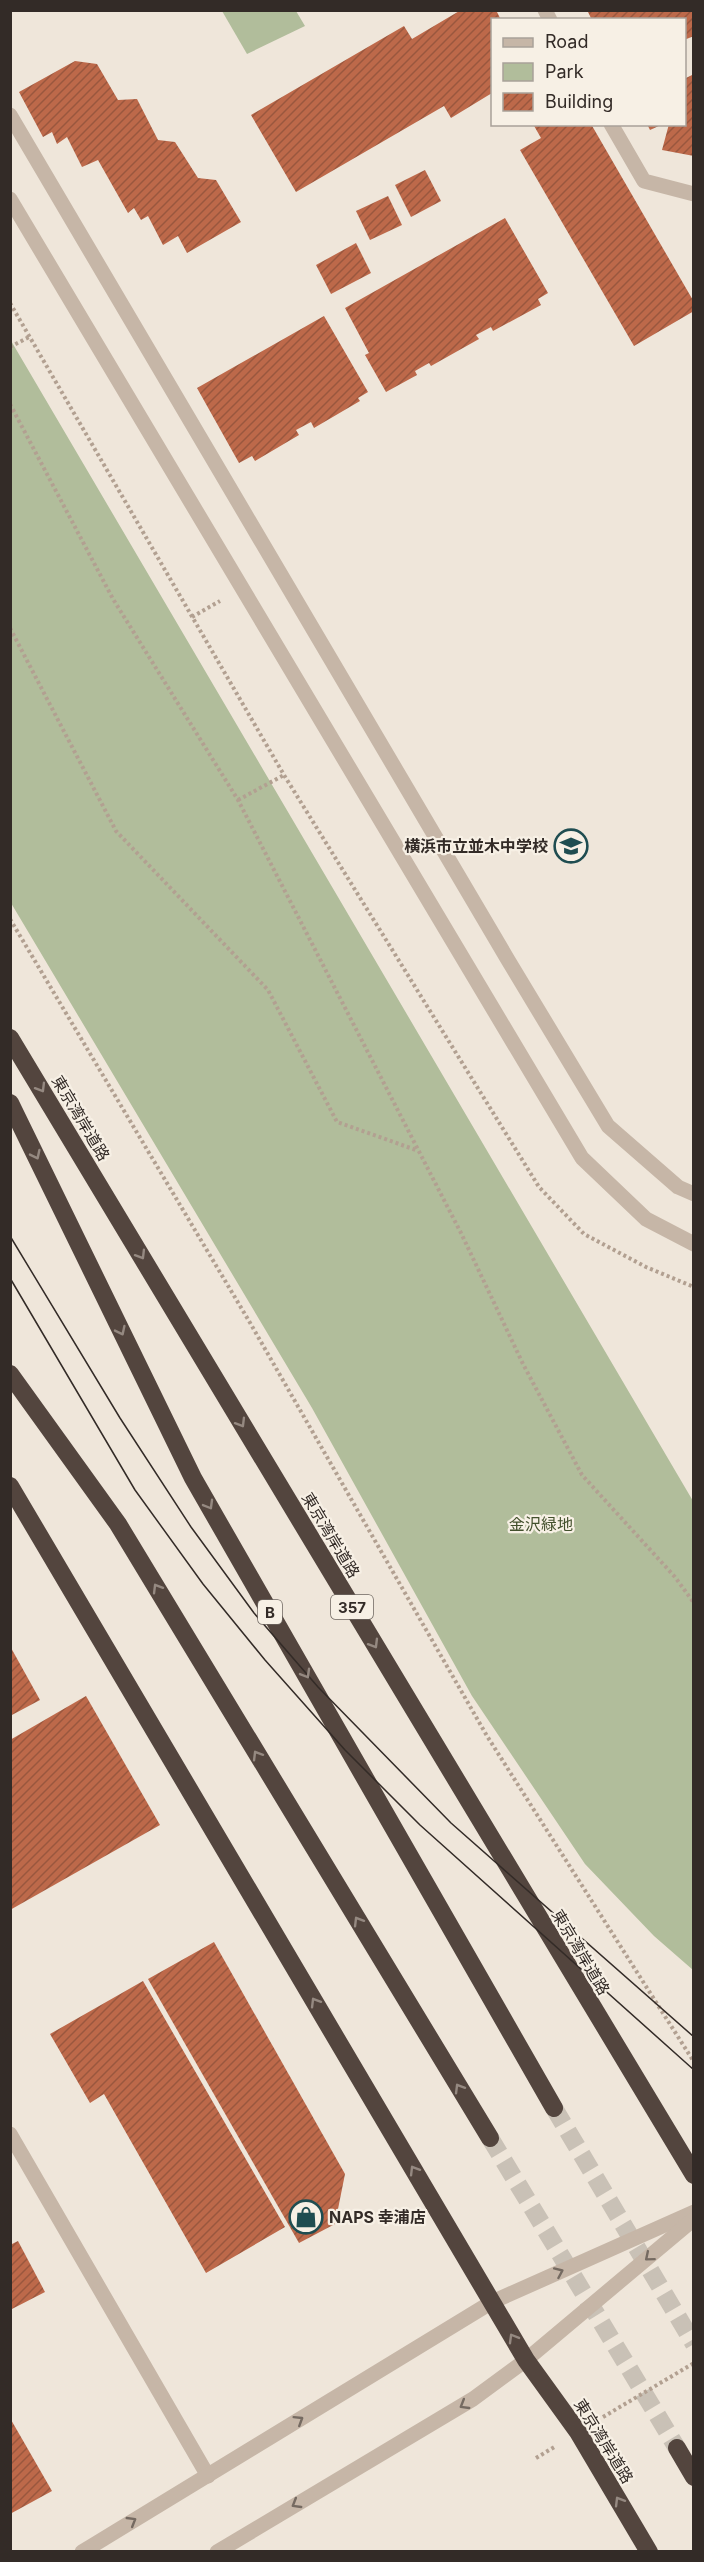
<svg xmlns="http://www.w3.org/2000/svg" width="704" height="2562" viewBox="0 0 704 2562" font-family="Inter,'Noto Sans JP',sans-serif">
  <style>
    .park { fill: #b1bd9b }
    .building { fill: url(#building-hatch) }
    .lines { fill: none; stroke-linecap: round; stroke-linejoin: round }
    .highway-tunnel { stroke: #c9c1b6; stroke-width: 18; stroke-dasharray: 18 9; stroke-linecap: butt }
    .path { stroke: #b2a091; stroke-width: 4; stroke-dasharray: 3 3; stroke-linecap: butt }
    .minor { stroke: #c6b6a7; stroke-width: 15 }
    .highway { stroke: #53453e; stroke-width: 18 }
    .tram { stroke: #332b27; stroke-width: 1.5 }
    .oneway { stroke: #958981 }
    .oneway2 { stroke: #756a61 }
    .labels { text-anchor: middle; dominant-baseline: central; stroke-width: 4.5; stroke-linejoin: round; paint-order: stroke }
    .shield { fill: #f7f0e5; stroke: #6e6660; stroke-width: 1.5 }
    .shield-label { font-size: 15px; font-weight: bold; fill: #332b27 }
    .poi-label { font-size: 16px; font-weight: bold; fill: #332b27; stroke: #f7f0e5; text-anchor: end }
    .street-label { font-size: 16px; fill: #332b27; stroke: #f7f0e5 }
    .park-label { font-size: 16px; fill: #42502c; stroke: #f7f0e5 }
  </style>
  <defs>
    <pattern id="building-hatch" width="6" height="6" patternUnits="userSpaceOnUse" patternTransform="scale(1.5)"><rect width="6" height="6" fill="#bd694a"/><path d="M-1 1l2-2M0 6l6-6M5 7l2-2" fill="none" stroke="#9a573e"/></pattern>
  </defs>
  <rect width="100%" height="100%" fill="#efe6da"/>
  <g class="park">
    <path d="M 222,11 L 296,11 L 305,26 L 247,54 Z"/>
    <path d="M 10,339 L 693,1501 L 693,1970 L 654,1936 L 585,1864 L 472,1696 L 312,1408 L 11,903 Z"/>
  </g>
  <g class="building">
    <path d="M 461,10 L 496,10 L 501,20 L 492,20 L 492,93 L 451,118 L 444,106 L 296,192 L 251,115 L 404,26 L 412,39 Z"/>
    <path d="M 587,10 L 694,10 L 694,36 L 684,40 L 684,20 L 592,20 Z"/>
    <path d="M 75,61 L 97,64 L 118,100 L 137,99 L 158,140 L 175,142 L 198,178 L 216,180 L 241,222 L 187,253 L 178,236 L 163,245 L 148,216 L 141,220 L 134,208 L 128,213 L 98,160 L 82,167 L 67,137 L 57,144 L 52,132 L 43,137 L 19,92 Z"/>
    <path d="M 694,74 L 694,156 L 662,150 L 669,124 L 684,124 L 684,79 Z"/>
    <path d="M 533,124 L 591,124 L 694,302 L 694,311 L 634,346 L 520,150 L 541,138 Z"/>
    <path d="M 647,124 L 663,124 L 650,130 Z"/>
    <path d="M 425,170 L 441,201 L 411,217 L 395,185 Z"/>
    <path d="M 388,196 L 402,225 L 370,240 L 356,211 Z"/>
    <path d="M 505,218 L 548,293 L 538,299 L 541,305 L 493,331 L 491,327 L 476,335 L 479,339 L 431,366 L 429,363 L 415,371 L 417,375 L 386,392 L 365,355 L 369,353 L 345,308 Z"/>
    <path d="M 356,243 L 371,273 L 331,294 L 316,265 Z"/>
    <path d="M 324,316 L 368,392 L 358,398 L 360,401 L 314,428 L 311,422 L 296,430 L 299,435 L 255,461 L 252,456 L 239,463 L 197,388 Z"/>
    <path d="M 10,1646 L 40,1700 L 10,1716 Z"/>
    <path d="M 86,1696 L 160,1825 L 10,1910 L 10,1740 Z"/>
    <path d="M 214,1942 L 345,2174 L 335,2224 L 299,2243 L 148,1979 Z"/>
    <path d="M 143,1981 L 285,2227 L 206,2273 L 104,2094 L 90,2103 L 50,2034 Z"/>
    <path d="M 18,2241 L 45,2292 L 10,2310 L 10,2245 Z"/>
    <path d="M 10,2418 L 52,2491 L 10,2514 Z"/>
  </g>
  <g class="lines">
    <g class="highway-tunnel">
      <path d="M 554,2108 L 694,2344"/>
      <path d="M 490,2138 L 677,2448"/>
    </g>
    <g class="path">
      <path d="M 10,303 L 284,775 L 539,1187 L 584,1234 L 646,1267 L 694,1287"/>
      <path d="M 10,347 L 29,337"/>
      <path d="M 10,404 L 113,599 L 238,800 L 461,1233 L 523,1364 L 582,1475 L 675,1577 L 694,1603"/>
      <path d="M 192,617 L 220,601"/>
      <path d="M 10,628 L 116,831 L 268,990 L 337,1122 L 416,1150"/>
      <path d="M 238,800 L 284,775"/>
      <path d="M 10,919 L 249,1321 L 487,1736 L 694,2062"/>
      <path d="M 603,2417 L 694,2363"/>
      <path d="M 536,2458 L 556,2446"/>
    </g>
    <g class="minor">
      <path d="M 545,10 L 550,20"/>
      <path d="M 10,115 L 508,960 L 608,1126 L 678,1187 L 694,1194"/>
      <path d="M 611,124 L 644,181 L 694,194"/>
      <path d="M 10,199 L 582,1158 L 646,1219 L 694,1244"/>
      <path d="M 10,2134 L 208,2476"/>
      <path d="M 82,2552 L 492,2302 L 694,2212"/>
      <path d="M 217,2552 L 473,2399 L 526,2360 L 694,2219"/>
    </g>
    <g class="highway">
      <path d="M 10,1038 L 694,2175"/>
      <path d="M 10,1103 L 193,1478 L 554,2108"/>
      <path d="M 10,1374 L 118,1524 L 490,2138"/>
      <path d="M 10,1486 L 526,2360 L 578,2432 L 649,2552"/>
      <path d="M 677,2448 L 694,2477"/>
    </g>
    <g class="tram">
      <path d="M 10,1236 L 120,1418 L 191,1527 L 254,1613 L 318,1687 L 451,1823 L 694,2037"/>
      <path d="M 10,1278 L 135,1490 L 203,1584 L 265,1660 L 345,1750 L 420,1825 L 694,2070"/>
    </g>
  </g>
  <defs><path id="oneway-chevron" d="M-2-3.5L2.5 0L-2 3.5" fill="none" stroke-width="1.6" stroke-linecap="round" stroke-linejoin="round" transform="scale(1.5)"/></defs>
  <g class="oneway">
    <use href="#oneway-chevron" transform="translate(41 1088) rotate(59)"/>
    <use href="#oneway-chevron" transform="translate(36 1155) rotate(64)"/>
    <use href="#oneway-chevron" transform="translate(141 1255) rotate(59)"/>
    <use href="#oneway-chevron" transform="translate(121 1331) rotate(64)"/>
    <use href="#oneway-chevron" transform="translate(241 1423) rotate(59)"/>
    <use href="#oneway-chevron" transform="translate(209 1505) rotate(60)"/>
    <use href="#oneway-chevron" transform="translate(157 1588) rotate(-121)"/>
    <use href="#oneway-chevron" transform="translate(374 1644) rotate(59)"/>
    <use href="#oneway-chevron" transform="translate(306 1674) rotate(60)"/>
    <use href="#oneway-chevron" transform="translate(257 1755) rotate(-121)"/>
    <use href="#oneway-chevron" transform="translate(358 1921) rotate(-121)"/>
    <use href="#oneway-chevron" transform="translate(315 2002) rotate(-121)"/>
    <use href="#oneway-chevron" transform="translate(459 2088) rotate(-121)"/>
    <use href="#oneway-chevron" transform="translate(414 2170) rotate(-121)"/>
    <use href="#oneway-chevron" transform="translate(513 2338) rotate(-120)"/>
    <use href="#oneway-chevron" transform="translate(619 2501) rotate(-121)"/>
  </g>
  <g class="oneway2">
    <use href="#oneway-chevron" transform="translate(649 2257) rotate(140)"/>
    <use href="#oneway-chevron" transform="translate(559 2272) rotate(-24)"/>
    <use href="#oneway-chevron" transform="translate(464 2405) rotate(149)"/>
    <use href="#oneway-chevron" transform="translate(299 2420) rotate(-32)"/>
    <use href="#oneway-chevron" transform="translate(296 2504) rotate(149)"/>
    <use href="#oneway-chevron" transform="translate(132 2521) rotate(-31)"/>
  </g>
  <defs>
    <g id="school-ring" transform="scale(1.725)"><circle r="9.5" fill="#f7f0e5" stroke="#1f4d51" stroke-width="1.5"/><path d="M0-5L7-2L0 1L-7-2ZM-4 1L0 2.5L4 1V4Q0 6-4 4Z" fill="#1f4d51"/></g>
    <g id="shop-ring" transform="scale(1.725)"><circle r="9.5" fill="#f7f0e5" stroke="#1f4d51" stroke-width="1.5"/><path d="M-5-2.5h2.3a2.7 3.5 0 0 1 5.4 0H5L5.5 6h-11ZM-1.5-2.5h3a1.5 2.3 0 0 0-3 0Z" fill="#1f4d51"/></g>
  </defs>
  <g fill-rule="evenodd">
    <use href="#school-ring" x="571" y="846"/>
    <use href="#shop-ring" x="306" y="2217"/>
  </g>
  <g class="labels">
    <g class="shield">
      <rect x="331" y="1595" width="42" height="24" rx="4.5"/>
      <rect x="258" y="1600" width="24" height="24" rx="4.5"/>
    </g>
    <g class="shield-label">
      <text x="352" y="1607">357</text>
      <text x="270" y="1612">B</text>
    </g>
    <g class="poi-label">
      <text x="548" y="846">横浜市立並木中学校</text>
      <text x="329" y="2217" text-anchor="start">NAPS 幸浦店</text>
    </g>
    <g class="street-label">
      <text transform="translate(81 1118) rotate(59)">東京湾岸道路</text>
      <text transform="translate(331 1535) rotate(59)">東京湾岸道路</text>
      <text transform="translate(581 1952) rotate(59)">東京湾岸道路</text>
      <text transform="translate(604 2441) rotate(58)">東京湾岸道路</text>
    </g>
    <g class="park-label">
      <text x="541" y="1524">金沢緑地</text>
    </g>
  </g>
  <rect width="704" height="2562" fill="none" stroke="#332b27" stroke-width="24"/>
  <rect x="491" y="18" width="195" height="108" fill="#f7f0e5" stroke="#a9a199" stroke-width="1.5"/>
  <rect x="503" y="38" width="30" height="9" fill="#c6b6a7" stroke="#a9a199" stroke-width="1.5"/>
  <text x="545" y="48" font-size="18" fill="#332b27">Road</text>
  <rect x="503" y="63" width="30" height="18" fill="#b1bd9b" stroke="#a9a199" stroke-width="1.5"/>
  <text x="545" y="78" font-size="18" fill="#332b27">Park</text>
  <rect x="503" y="93" width="30" height="18" fill="url(#building-hatch)" stroke="#a9a199" stroke-width="1.5"/>
  <text x="545" y="108" font-size="18" fill="#332b27">Building</text>
</svg>
